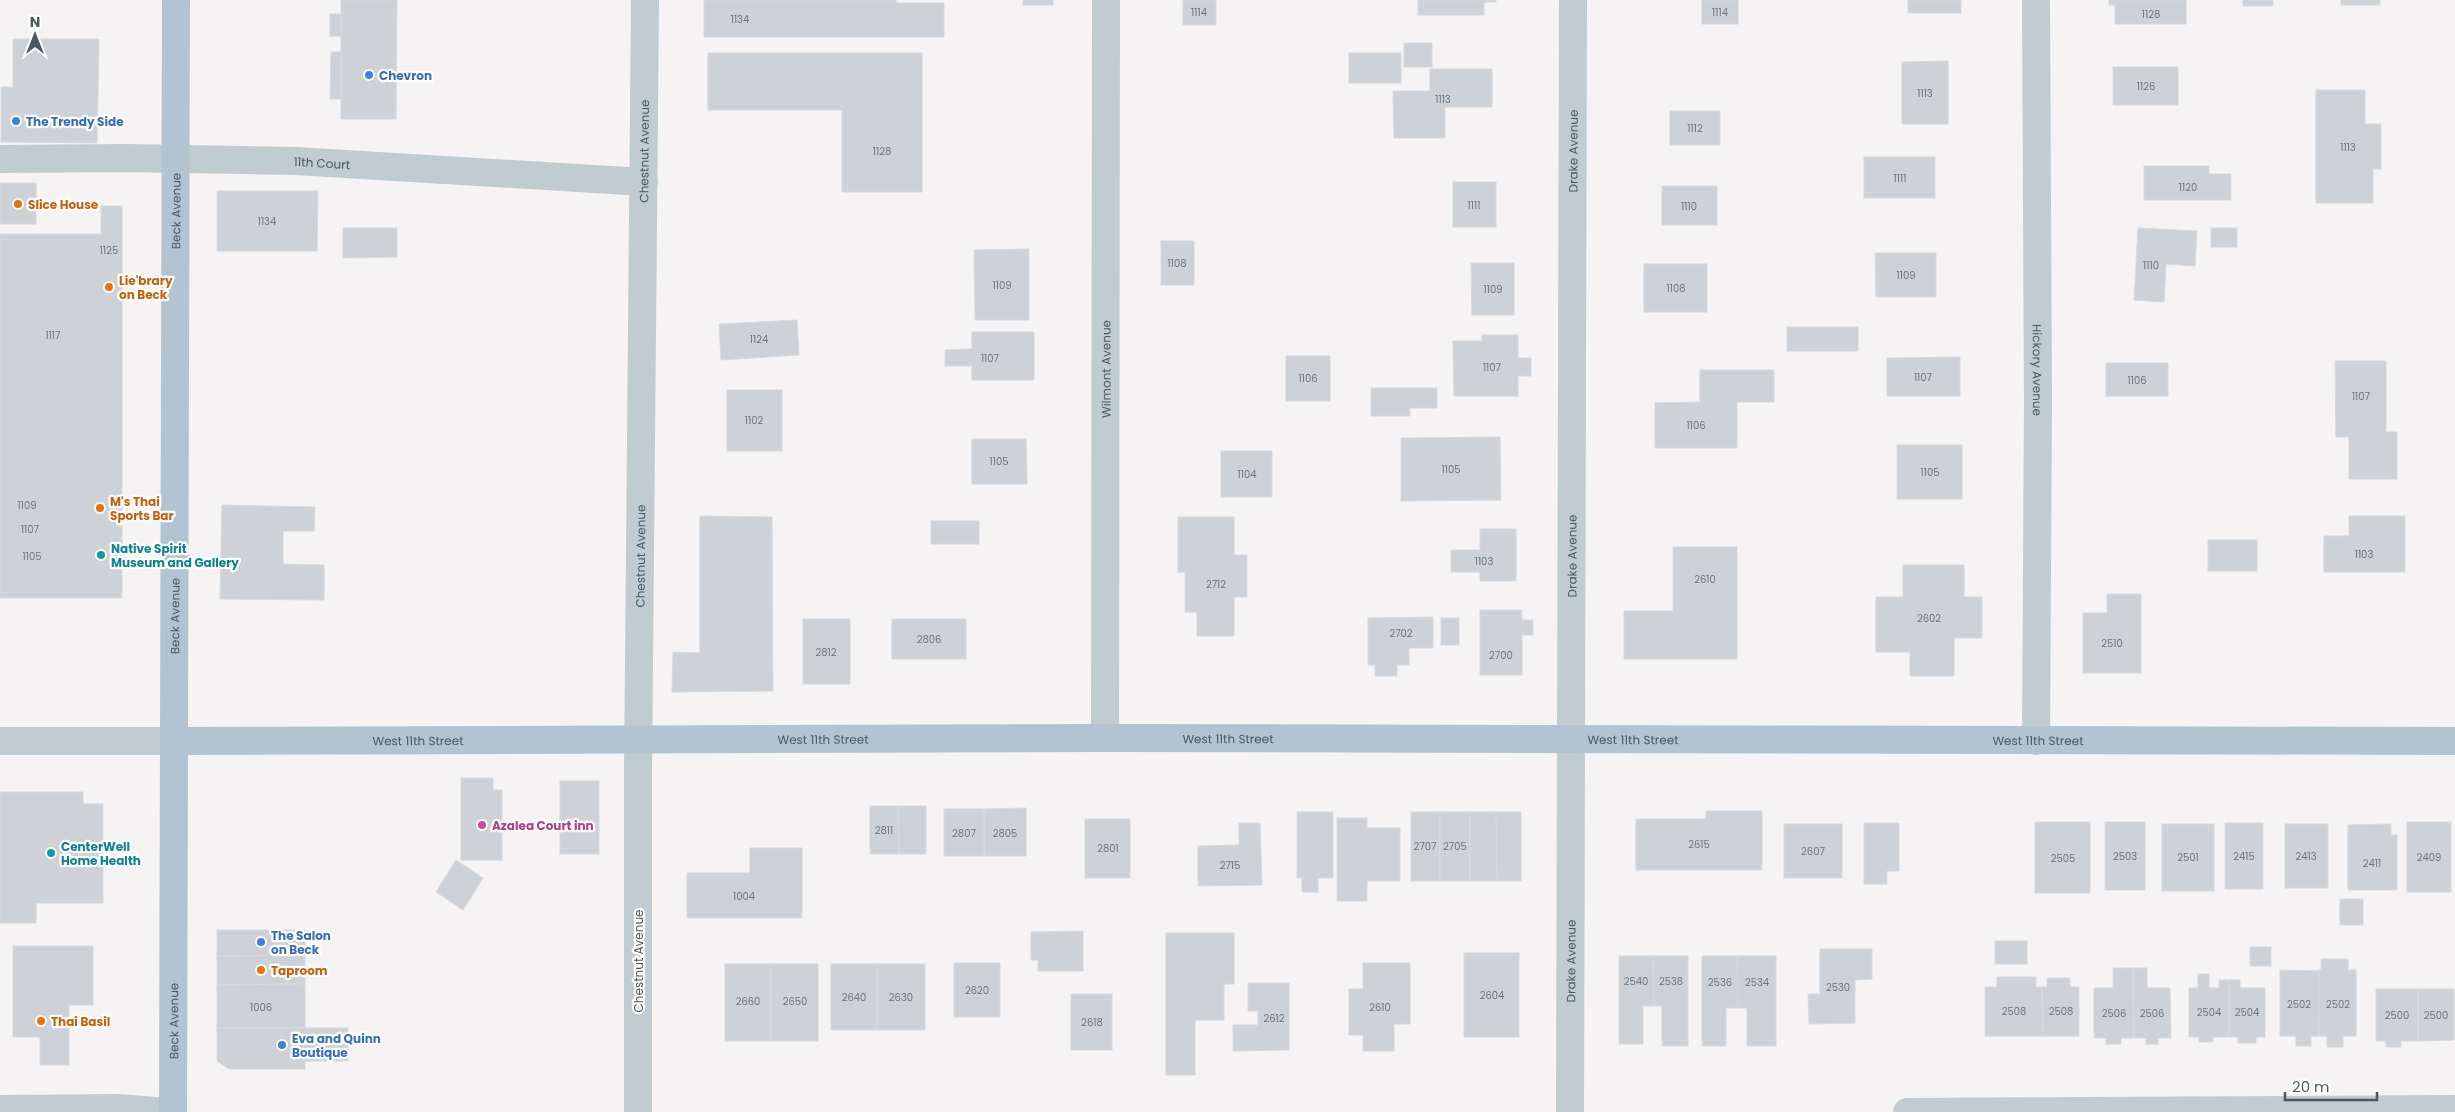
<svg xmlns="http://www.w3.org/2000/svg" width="2455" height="1112" viewBox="0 0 2455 1112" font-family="Poppins,sans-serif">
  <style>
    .building { fill: #ced2d7; stroke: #d6d9de }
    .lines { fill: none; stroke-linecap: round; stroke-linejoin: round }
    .minor { stroke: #c0cbd2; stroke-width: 28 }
    .major { stroke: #b2c4d2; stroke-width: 28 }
    .shop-dot { fill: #3f7fe0; stroke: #fff; stroke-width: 2 }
    .food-dot { fill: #e8710a; stroke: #fff; stroke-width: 2 }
    .culture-dot { fill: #0f9aa8; stroke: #fff; stroke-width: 2 }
    .hotel-dot { fill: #d1479c; stroke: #fff; stroke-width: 2 }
    .labels { text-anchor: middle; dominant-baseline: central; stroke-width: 4.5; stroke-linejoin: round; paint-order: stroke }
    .number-label { font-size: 10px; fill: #6a767e }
    .shop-label { font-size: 12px; font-weight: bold; fill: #366cbe; stroke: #fff; text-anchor: start }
    .street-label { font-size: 12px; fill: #495861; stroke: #fff }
    .food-label { font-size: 12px; font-weight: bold; fill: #c56008; stroke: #fff; text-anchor: start }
    .culture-label { font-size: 12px; font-weight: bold; fill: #0d838f; stroke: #fff; text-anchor: start }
    .hotel-label { font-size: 12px; font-weight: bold; fill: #b23c85; stroke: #fff; text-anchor: start }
  </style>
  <rect width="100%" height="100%" fill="#f5f3f3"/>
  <g class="building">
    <path d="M 341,0 L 397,0 L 396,119 L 341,119 Z"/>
    <path d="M 704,0 L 896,0 L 896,3 L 944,3 L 944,37 L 704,37 Z"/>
    <rect x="1023" y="0" width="30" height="5"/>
    <rect x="1183" y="0" width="33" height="25"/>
    <path d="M 1418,0 L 1496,0 L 1496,2 L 1484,2 L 1484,15 L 1418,15 Z"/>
    <rect x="1702" y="0" width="36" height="24"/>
    <rect x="1908" y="0" width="53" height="13"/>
    <path d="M 2109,0 L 2186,0 L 2186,24 L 2115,24 L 2115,5 L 2109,5 Z"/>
    <rect x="2243" y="0" width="30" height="6"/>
    <rect x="2341" y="0" width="39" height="5"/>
    <rect x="330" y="14" width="11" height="22"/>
    <path d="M 13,39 L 99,39 L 97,143 L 1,142 L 1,87 L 13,87 Z"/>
    <rect x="1404" y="43" width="28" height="24"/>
    <path d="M 331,52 L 341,52 L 341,99 L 330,99 Z"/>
    <path d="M 708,53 L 922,53 L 922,192 L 842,192 L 842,110 L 708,110 Z"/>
    <rect x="1349" y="53" width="52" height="30"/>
    <path d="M 1948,61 L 1948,124 L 1902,124 L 1902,62 Z"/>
    <rect x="2113" y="67" width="65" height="38"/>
    <path d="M 1430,69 L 1492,69 L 1492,107 L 1445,107 L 1445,138 L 1394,138 L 1393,91 L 1430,91 Z"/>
    <path d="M 2316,90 L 2365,90 L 2365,124 L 2381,124 L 2381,169 L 2373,169 L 2373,203 L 2316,203 Z"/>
    <rect x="1670" y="111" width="50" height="34"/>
    <rect x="1864" y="157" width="71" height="41"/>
    <path d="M 2144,166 L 2209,166 L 2209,174 L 2231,174 L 2231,200 L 2144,200 Z"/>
    <rect x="1453" y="182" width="43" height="45"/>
    <rect x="0" y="183" width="36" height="41"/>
    <rect x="1662" y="186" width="55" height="39"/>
    <path d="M 217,191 L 318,191 L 317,251 L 217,251 Z"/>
    <path d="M 101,206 L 122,206 L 122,598 L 0,598 L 0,234 L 101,234 Z"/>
    <path d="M 343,228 L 397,228 L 397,257 L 343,258 Z"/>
    <path d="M 2138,228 L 2197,231 L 2195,266 L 2166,264 L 2164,302 L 2134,300 Z"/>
    <rect x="2211" y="228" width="26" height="19"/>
    <rect x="1161" y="241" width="33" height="44"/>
    <path d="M 1029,249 L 1029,320 L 975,320 L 974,250 Z"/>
    <path d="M 1875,253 L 1936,253 L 1936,297 L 1876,297 Z"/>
    <path d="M 1471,263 L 1514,263 L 1514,315 L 1472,315 Z"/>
    <rect x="1644" y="264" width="63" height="48"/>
    <path d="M 797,320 L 799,355 L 721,360 L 719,324 Z"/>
    <rect x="1787" y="327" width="71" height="24"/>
    <path d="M 972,332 L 1034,332 L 1034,380 L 972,380 L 972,366 L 945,366 L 945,350 L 972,349 Z"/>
    <path d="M 1482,335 L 1518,335 L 1518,358 L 1531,358 L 1531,376 L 1518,376 L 1518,396 L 1454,396 L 1453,341 L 1482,341 Z"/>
    <rect x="1286" y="356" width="44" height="45"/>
    <path d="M 1960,357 L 1960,396 L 1887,396 L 1887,358 Z"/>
    <path d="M 2335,361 L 2386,361 L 2386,432 L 2397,432 L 2397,479 L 2349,479 L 2349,437 L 2336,437 Z"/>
    <rect x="2106" y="363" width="62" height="33"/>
    <path d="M 1700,370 L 1774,370 L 1774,402 L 1737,402 L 1737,448 L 1655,448 L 1655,403 L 1700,402 Z"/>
    <path d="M 1371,388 L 1437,388 L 1437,408 L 1410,408 L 1410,416 L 1371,416 Z"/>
    <rect x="727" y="390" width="55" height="61"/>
    <path d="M 1500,437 L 1501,500 L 1401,501 L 1401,438 Z"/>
    <path d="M 972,439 L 1026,439 L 1027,484 L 972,484 Z"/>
    <rect x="1897" y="445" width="65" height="54"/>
    <rect x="1221" y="451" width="51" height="46"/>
    <path d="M 222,505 L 315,507 L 314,531 L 283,531 L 283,564 L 324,565 L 324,600 L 220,599 Z"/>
    <path d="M 700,516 L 772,517 L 773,691 L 672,692 L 673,652 L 700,653 Z"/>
    <path d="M 2349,516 L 2405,516 L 2405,572 L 2324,572 L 2324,536 L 2349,536 Z"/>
    <path d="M 1178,517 L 1234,517 L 1234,555 L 1247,555 L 1247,597 L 1234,597 L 1234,636 L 1197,636 L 1197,612 L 1185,612 L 1185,572 L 1178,572 Z"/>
    <rect x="931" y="521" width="48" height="23"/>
    <path d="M 1480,529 L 1516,529 L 1516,581 L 1480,581 L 1480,572 L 1451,572 L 1451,550 L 1480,550 Z"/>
    <rect x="2208" y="540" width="49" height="31"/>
    <path d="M 1673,547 L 1737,547 L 1737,659 L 1624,659 L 1624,611 L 1673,611 Z"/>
    <path d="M 1903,565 L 1964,565 L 1964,597 L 1982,597 L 1982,638 L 1954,638 L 1954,676 L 1910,676 L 1910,652 L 1876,652 L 1876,597 L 1903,597 Z"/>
    <path d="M 2107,594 L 2141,594 L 2141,673 L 2083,673 L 2083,613 L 2107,613 Z"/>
    <path d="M 1480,610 L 1522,610 L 1522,620 L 1533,620 L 1533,635 L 1522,635 L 1522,675 L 1480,675 Z"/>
    <path d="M 1433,617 L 1433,648 L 1409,648 L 1409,665 L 1397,665 L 1397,676 L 1375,676 L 1375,665 L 1368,665 L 1368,618 Z"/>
    <rect x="1441" y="618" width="18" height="27"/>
    <rect x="803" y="619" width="47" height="65"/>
    <rect x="892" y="619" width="74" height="40"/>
    <path d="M 461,778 L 493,778 L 493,790 L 502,790 L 502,860 L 461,860 Z"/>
    <rect x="560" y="781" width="39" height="73"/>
    <path d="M 0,792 L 83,792 L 83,804 L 103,804 L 103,903 L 36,903 L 36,923 L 0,923 Z"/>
    <path d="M 870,806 L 898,806 L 899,854 L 870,854 Z"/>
    <path d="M 898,806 L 926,806 L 926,854 L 899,854 Z"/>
    <path d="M 1026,808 L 1026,856 L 984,856 L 984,809 Z"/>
    <rect x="944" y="809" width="40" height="47"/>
    <path d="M 1706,811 L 1762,811 L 1762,870 L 1636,870 L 1636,819 L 1706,819 Z"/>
    <path d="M 1297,812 L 1333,812 L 1333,878 L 1318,878 L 1318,892 L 1302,892 L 1302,878 L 1297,878 Z"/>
    <rect x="1411" y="812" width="29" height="69"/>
    <rect x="1440" y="812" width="30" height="69"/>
    <path d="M 1470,812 L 1496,812 L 1497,881 L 1470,881 Z"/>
    <path d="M 1496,812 L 1521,812 L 1521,881 L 1497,881 Z"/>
    <path d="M 1337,818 L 1367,818 L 1367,828 L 1400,828 L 1400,881 L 1367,881 L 1367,901 L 1337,901 Z"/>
    <rect x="1085" y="819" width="45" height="59"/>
    <rect x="2035" y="822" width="55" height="71"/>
    <rect x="2105" y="822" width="40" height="68"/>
    <rect x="2407" y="822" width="44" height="70"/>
    <path d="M 1239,823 L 1260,823 L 1262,885 L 1198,886 L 1198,846 L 1239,845 Z"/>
    <path d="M 1864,823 L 1899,823 L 1899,871 L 1887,871 L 1887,884 L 1864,884 Z"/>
    <rect x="2225" y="823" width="38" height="66"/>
    <rect x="1784" y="824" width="58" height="54"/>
    <rect x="2162" y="824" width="52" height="67"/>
    <rect x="2285" y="824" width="43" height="64"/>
    <path d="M 2391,824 L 2391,835 L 2397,835 L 2397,890 L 2348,890 L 2348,825 Z"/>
    <path d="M 750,848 L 802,848 L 802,918 L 687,918 L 687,873 L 750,873 Z"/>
    <path d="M 456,860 L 483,878 L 463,910 L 436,892 Z"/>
    <rect x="2340" y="899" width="23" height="26"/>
    <path d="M 217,930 L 305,930 L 305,955 L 217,956 Z"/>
    <path d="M 1083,931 L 1083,971 L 1038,971 L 1038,960 L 1031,960 L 1031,932 Z"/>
    <path d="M 1166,933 L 1234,933 L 1234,984 L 1224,984 L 1224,1020 L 1195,1020 L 1195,1075 L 1166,1075 Z"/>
    <rect x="1995" y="941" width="32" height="23"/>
    <path d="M 13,946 L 93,946 L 93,1005 L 69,1005 L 69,1065 L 40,1065 L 40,1037 L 13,1037 Z"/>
    <rect x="2250" y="947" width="21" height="19"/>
    <path d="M 1820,949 L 1872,949 L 1872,979 L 1855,980 L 1855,1023 L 1809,1024 L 1808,994 L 1820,994 Z"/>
    <rect x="1464" y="953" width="55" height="84"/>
    <path d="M 305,955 L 305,984 L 217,985 L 217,956 Z"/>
    <path d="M 1619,956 L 1653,956 L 1654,1006 L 1643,1006 L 1643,1044 L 1619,1044 Z"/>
    <path d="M 1653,956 L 1688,956 L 1688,1046 L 1662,1046 L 1662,1006 L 1654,1006 Z"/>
    <path d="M 1702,956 L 1737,956 L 1738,1008 L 1726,1008 L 1726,1046 L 1702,1046 Z"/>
    <path d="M 1737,956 L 1776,956 L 1776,1046 L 1747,1046 L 1747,1008 L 1738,1008 Z"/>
    <path d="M 2321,959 L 2348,959 L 2348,970 L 2356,970 L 2356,1036 L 2343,1036 L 2343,1047 L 2327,1047 L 2327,1036 L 2319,1036 L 2318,970 L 2321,970 Z"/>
    <rect x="954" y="963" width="46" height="54"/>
    <path d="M 1363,963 L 1410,963 L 1410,1024 L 1394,1024 L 1394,1051 L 1363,1051 L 1363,1035 L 1349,1035 L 1349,989 L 1363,989 Z"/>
    <rect x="725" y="964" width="46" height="77"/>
    <rect x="771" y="964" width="47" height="77"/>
    <rect x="831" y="964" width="46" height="66"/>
    <rect x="877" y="964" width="48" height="66"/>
    <path d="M 2113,968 L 2133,968 L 2134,1038 L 2121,1038 L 2121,1044 L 2106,1044 L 2106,1038 L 2094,1038 L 2094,988 L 2113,988 Z"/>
    <path d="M 2133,968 L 2147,968 L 2147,988 L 2170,988 L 2171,1038 L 2158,1038 L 2158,1044 L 2146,1044 L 2146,1038 L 2134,1038 Z"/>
    <path d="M 2280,970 L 2319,971 L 2319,1036 L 2311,1036 L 2311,1046 L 2296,1046 L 2296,1036 L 2280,1036 Z"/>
    <path d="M 2198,974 L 2209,974 L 2209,988 L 2219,988 L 2219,980 L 2229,980 L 2229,1037 L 2213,1037 L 2213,1042 L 2199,1042 L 2199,1037 L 2189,1037 L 2189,988 L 2198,988 Z"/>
    <path d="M 1997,977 L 2036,977 L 2036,987 L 2042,987 L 2043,1036 L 1985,1036 L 1985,987 L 1997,987 Z"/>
    <path d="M 2047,978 L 2070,978 L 2070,987 L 2079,987 L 2079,1036 L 2043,1036 L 2042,987 L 2047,987 Z"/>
    <path d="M 2229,980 L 2240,980 L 2240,988 L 2265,988 L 2265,1037 L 2256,1037 L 2256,1043 L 2238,1043 L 2238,1037 L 2229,1037 Z"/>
    <path d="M 1248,983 L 1289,983 L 1289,1050 L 1233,1051 L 1233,1025 L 1258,1025 L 1258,1011 L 1248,1011 Z"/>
    <path d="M 305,984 L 305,1028 L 217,1028 L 217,985 Z"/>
    <path d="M 2376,989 L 2418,989 L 2418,1041 L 2401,1041 L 2401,1047 L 2386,1047 L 2386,1041 L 2376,1041 Z"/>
    <path d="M 2418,989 L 2454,989 L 2454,1040 L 2418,1041 Z"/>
    <rect x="1071" y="994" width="41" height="56"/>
    <path d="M 217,1028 L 348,1028 L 348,1061 L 305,1061 L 305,1069 L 229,1069 L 217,1061 Z"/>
  </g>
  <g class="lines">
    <g class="minor">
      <path id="s1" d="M 2036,0 L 2038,402 L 2036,741"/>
      <path id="s2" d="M 0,159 L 126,158 L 296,161 L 644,182"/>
      <path id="s3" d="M 1105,738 L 1106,0"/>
      <path d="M 0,741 L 174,741"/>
      <path d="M 0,1109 L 119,1108 L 166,1112"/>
      <path id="s4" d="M 638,1112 L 638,773 L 645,0"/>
      <path id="s5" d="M 1570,1112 L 1573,0"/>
      <path d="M 1907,1112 L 2455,1109"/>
    </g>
    <g class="major">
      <path id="s6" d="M 174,741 L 1105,738 L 2455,741"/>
      <path id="s7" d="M 173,1112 L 176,0"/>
    </g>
  </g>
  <g class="shop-dot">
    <circle cx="369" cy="75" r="5"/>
    <circle cx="16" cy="121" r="5"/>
    <circle cx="261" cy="942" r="5"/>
    <circle cx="282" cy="1045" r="5"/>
  </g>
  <g class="food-dot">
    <circle cx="18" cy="204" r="5"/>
    <circle cx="109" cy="287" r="5"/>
    <circle cx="100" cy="508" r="5"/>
    <circle cx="261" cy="970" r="5"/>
    <circle cx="41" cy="1021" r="5"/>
  </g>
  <g class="culture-dot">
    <circle cx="101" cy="555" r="5"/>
    <circle cx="51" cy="853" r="5"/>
  </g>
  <circle class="hotel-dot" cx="482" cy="825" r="5"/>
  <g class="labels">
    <g class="number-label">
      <text x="1199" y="12">1114</text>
      <text x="1720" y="12">1114</text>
      <text x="2151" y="14">1128</text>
      <text x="740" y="19">1134</text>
      <text x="2146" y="86">1126</text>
      <text x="1925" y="93">1113</text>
      <text x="1443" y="99">1113</text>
      <text x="1695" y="128">1112</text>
      <text x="2348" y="147">1113</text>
      <text x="882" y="151">1128</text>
      <text x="1900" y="178">1111</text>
      <text x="2188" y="187">1120</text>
      <text x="1474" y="205">1111</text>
      <text x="1689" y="206">1110</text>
      <text x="267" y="221">1134</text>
      <text x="109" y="250">1125</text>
      <text x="1177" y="263">1108</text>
      <text x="2151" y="265">1110</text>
      <text x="1906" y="275">1109</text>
      <text x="1002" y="285">1109</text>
      <text x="1676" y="288">1108</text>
      <text x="1493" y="289">1109</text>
      <text x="53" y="335">1117</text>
      <text x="759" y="339">1124</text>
      <text x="990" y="358">1107</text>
      <text x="1492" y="367">1107</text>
      <text x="1923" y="377">1107</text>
      <text x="1308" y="378">1106</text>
      <text x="2137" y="380">1106</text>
      <text x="2361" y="396">1107</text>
      <text x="754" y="420">1102</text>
      <text x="1696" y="425">1106</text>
      <text x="999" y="461">1105</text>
      <text x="1451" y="469">1105</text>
      <text x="1930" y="472">1105</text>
      <text x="1247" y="474">1104</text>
      <text x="27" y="505">1109</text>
      <text x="30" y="529">1107</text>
      <text x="2364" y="554">1103</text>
      <text x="32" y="556">1105</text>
      <text x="1484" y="561">1103</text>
      <text x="1705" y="579">2610</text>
      <text x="1216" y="584">2712</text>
      <text x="1929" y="618">2602</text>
      <text x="1401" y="633">2702</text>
      <text x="929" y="639">2806</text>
      <text x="2112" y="643">2510</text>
      <text x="826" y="652">2812</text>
      <text x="1501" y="655">2700</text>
      <text x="884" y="830">2811</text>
      <text x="964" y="833">2807</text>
      <text x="1005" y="833">2805</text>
      <text x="1699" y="844">2615</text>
      <text x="1425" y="846">2707</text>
      <text x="1455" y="846">2705</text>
      <text x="1108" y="848">2801</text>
      <text x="1813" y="851">2607</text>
      <text x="2125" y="856">2503</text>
      <text x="2244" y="856">2415</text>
      <text x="2306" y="856">2413</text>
      <text x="2188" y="857">2501</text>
      <text x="2429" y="857">2409</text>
      <text x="2063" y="858">2505</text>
      <text x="2372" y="863">2411</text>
      <text x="1230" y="865">2715</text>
      <text x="744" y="896">1004</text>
      <text x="1636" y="981">2540</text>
      <text x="1671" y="981">2538</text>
      <text x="1720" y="982">2536</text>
      <text x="1757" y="982">2534</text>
      <text x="1838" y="987">2530</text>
      <text x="977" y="990">2620</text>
      <text x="1492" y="995">2604</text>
      <text x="854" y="997">2640</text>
      <text x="901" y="997">2630</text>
      <text x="748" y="1001">2660</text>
      <text x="795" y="1001">2650</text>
      <text x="2299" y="1004">2502</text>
      <text x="2338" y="1004">2502</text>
      <text x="261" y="1007">1006</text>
      <text x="1380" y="1007">2610</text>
      <text x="2014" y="1011">2508</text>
      <text x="2061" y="1011">2508</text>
      <text x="2209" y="1012">2504</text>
      <text x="2247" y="1012">2504</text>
      <text x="2114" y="1013">2506</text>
      <text x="2152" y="1013">2506</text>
      <text x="2397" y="1015">2500</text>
      <text x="2436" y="1015">2500</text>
      <text x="1274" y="1018">2612</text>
      <text x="1092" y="1022">2618</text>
    </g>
    <g class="shop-label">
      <text x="379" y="75">Chevron</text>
      <text x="26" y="121">The Trendy Side</text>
      <text x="271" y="935">The Salon<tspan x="271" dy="14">on Beck</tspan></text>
      <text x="292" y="1038">Eva and Quinn<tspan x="292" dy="14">Boutique</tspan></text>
    </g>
    <g class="street-label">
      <text stroke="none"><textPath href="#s4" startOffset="961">Chestnut Avenue</textPath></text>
      <text stroke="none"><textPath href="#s5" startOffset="961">Drake Avenue</textPath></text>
      <text stroke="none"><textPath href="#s2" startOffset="322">11th Court</textPath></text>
      <text stroke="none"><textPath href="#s7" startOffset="901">Beck Avenue</textPath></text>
      <text stroke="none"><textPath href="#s3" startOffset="369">Wilmont Avenue</textPath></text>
      <text stroke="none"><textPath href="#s1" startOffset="370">Hickory Avenue</textPath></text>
      <text stroke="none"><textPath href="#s4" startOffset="556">Chestnut Avenue</textPath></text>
      <text stroke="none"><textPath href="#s5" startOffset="556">Drake Avenue</textPath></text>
      <text stroke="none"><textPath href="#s7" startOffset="496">Beck Avenue</textPath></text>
      <text stroke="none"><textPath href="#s6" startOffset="244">West 11th Street</textPath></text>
      <text stroke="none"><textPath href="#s6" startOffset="649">West 11th Street</textPath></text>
      <text stroke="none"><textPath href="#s6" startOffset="1054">West 11th Street</textPath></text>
      <text stroke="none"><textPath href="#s6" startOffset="1459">West 11th Street</textPath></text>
      <text stroke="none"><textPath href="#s6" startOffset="1864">West 11th Street</textPath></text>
      <text transform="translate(638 961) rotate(-90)">Chestnut Avenue</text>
      <text stroke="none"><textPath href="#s5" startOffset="151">Drake Avenue</textPath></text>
      <text stroke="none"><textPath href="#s7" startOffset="91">Beck Avenue</textPath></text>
    </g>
    <g class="food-label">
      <text x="28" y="204">Slice House</text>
      <text x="119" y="280">Lie'brary<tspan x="119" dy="14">on Beck</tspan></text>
      <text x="110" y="501">M's Thai<tspan x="110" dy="14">Sports Bar</tspan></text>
      <text x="271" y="970">Taproom</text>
      <text x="51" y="1021">Thai Basil</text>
    </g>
    <g class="culture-label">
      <text x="111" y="548">Native Spirit<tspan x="111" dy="14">Museum and Gallery</tspan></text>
      <text x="61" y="846">CenterWell<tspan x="61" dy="14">Home Health</tspan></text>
    </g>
    <g class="hotel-label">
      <text x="492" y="825">Azalea Court inn</text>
    </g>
  </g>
  <g transform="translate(35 35)" stroke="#ffffff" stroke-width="4" paint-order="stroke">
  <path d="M0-4L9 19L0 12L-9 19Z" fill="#495861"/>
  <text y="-8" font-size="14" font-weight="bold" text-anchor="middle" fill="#495861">N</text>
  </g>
  <path d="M2285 1092v8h92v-8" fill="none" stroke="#495861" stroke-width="2.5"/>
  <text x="2292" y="1092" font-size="15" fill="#495861" stroke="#ffffff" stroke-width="4" paint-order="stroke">20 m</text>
</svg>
